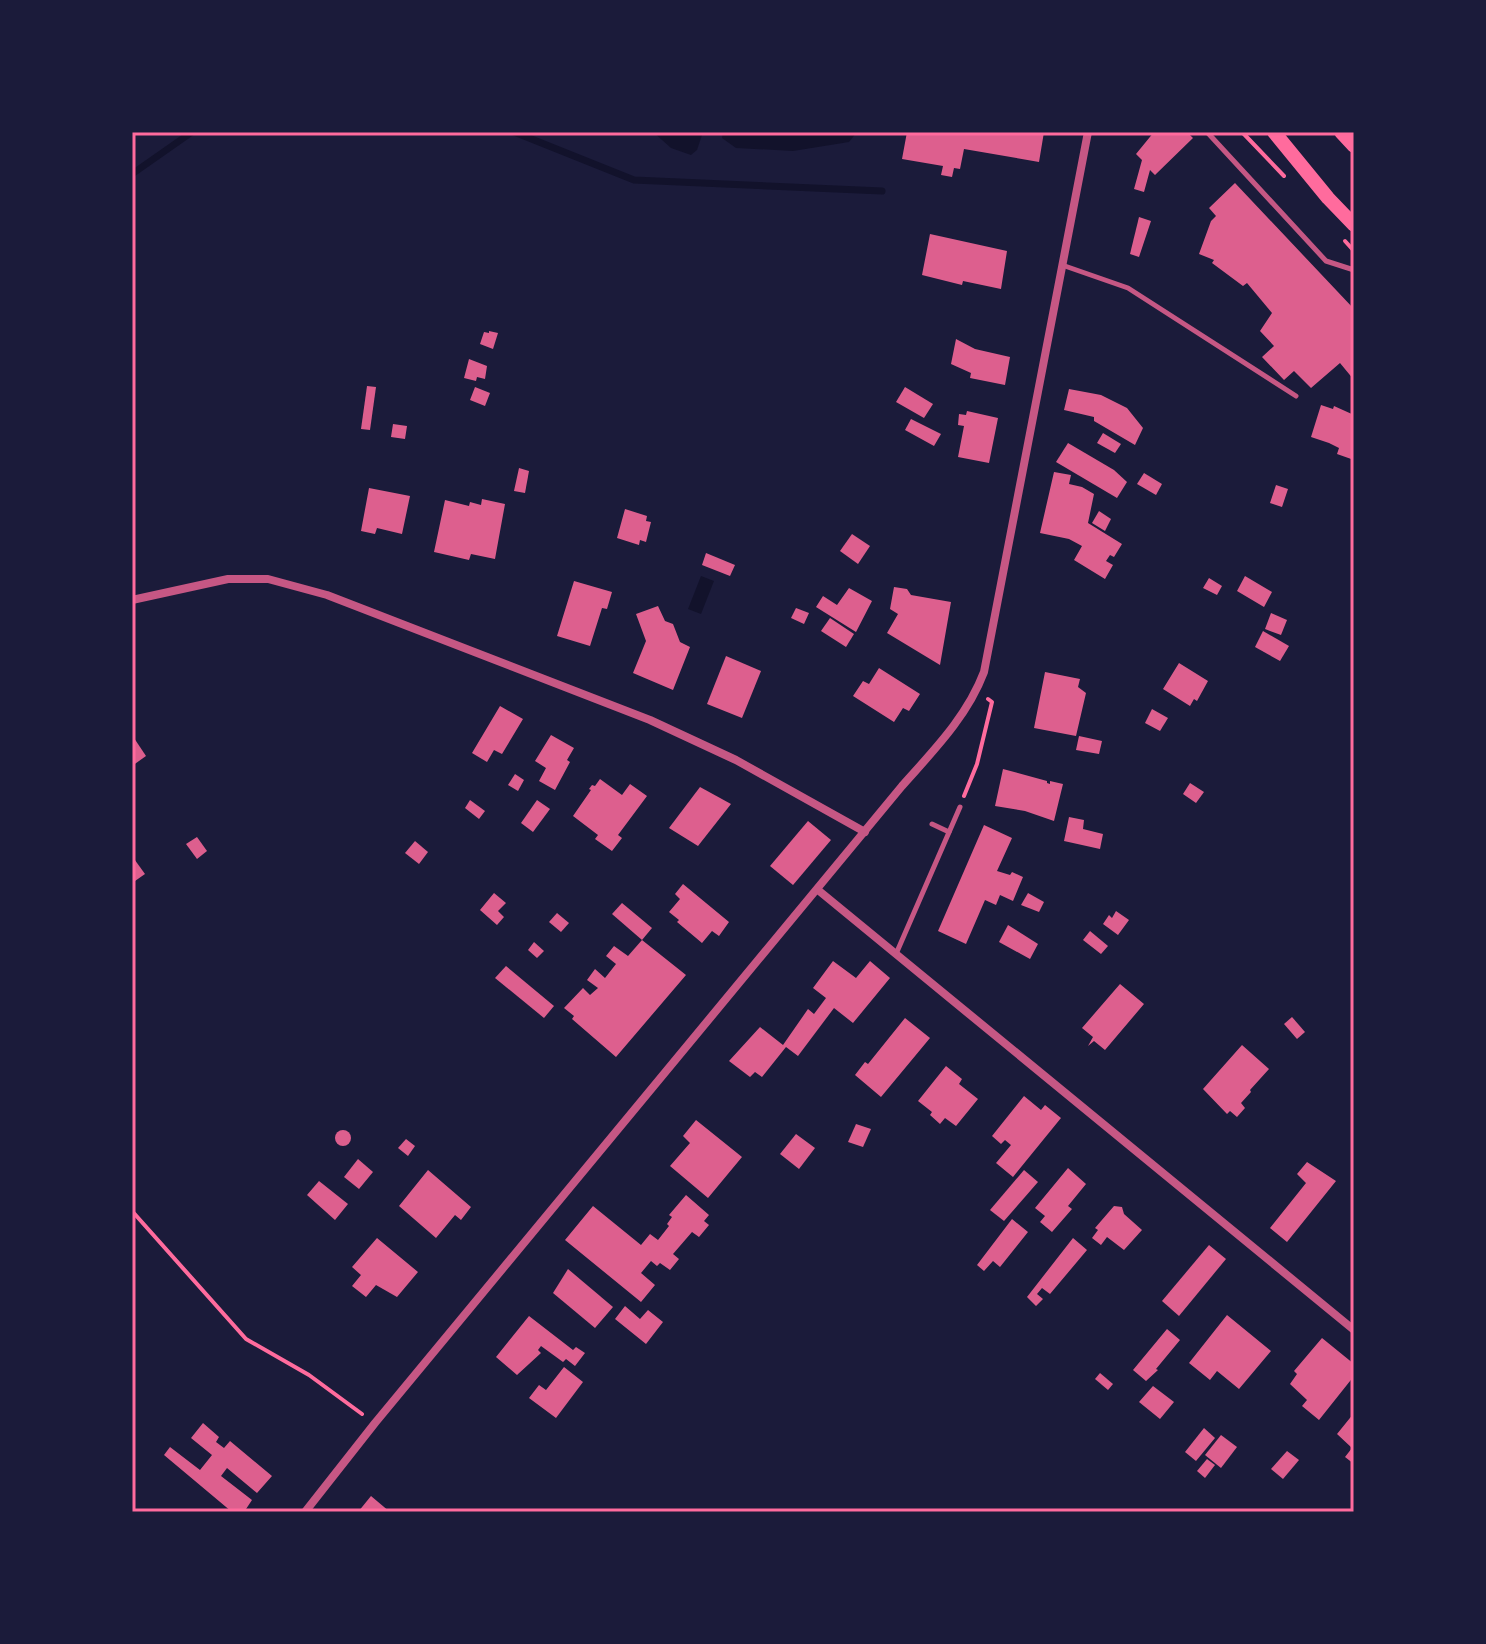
<svg xmlns="http://www.w3.org/2000/svg" width="1486" height="1644" viewBox="0 0 1486 1644" font-family="'Asap Condensed',sans-serif">
  <style>
    .water { fill: #12122b }
    .lines { fill: none; stroke-linecap: round; stroke-linejoin: round }
    .stream { stroke: #12122b; stroke-width: 7 }
    .building { fill: #dd5f8e }
    .path { stroke: #ff6b9d; stroke-width: 4 }
    .service { stroke: #c65784; stroke-width: 5 }
    .minor { stroke: #c65784; stroke-width: 8 }
    .secondary { stroke: #ff6b9d; stroke-width: 14 }
    .neatline { fill: none; stroke: #ff6b9d; stroke-width: 3 }
  </style>
  <rect width="100%" height="100%" fill="#1b1b3a"/>
  <g class="water">
    <path d="M 653,132 L 703,132 L 697,150 L 691,155 L 671,148 Z"/>
    <path d="M 723,132 L 857,132 L 849,142 L 793,151 L 736,148 L 722,138 Z"/>
    <path d="M 701,576 L 714,581 L 701,614 L 688,609 Z"/>
  </g>
  <g class="lines">
    <g class="stream">
      <path d="M 514,132 L 634,180 L 882,191"/>
      <path d="M 132,174 L 192,132"/>
    </g>
  </g>
  <g class="building">
    <path d="M 907,132 L 1044,132 L 1039,162 L 964,149 L 960,169 L 954,168 L 952,177 L 941,175 L 943,166 L 902,159 Z"/>
    <path d="M 1154,132 L 1187,132 L 1193,138 L 1155,175 L 1150,170 L 1144,192 L 1134,189 L 1142,160 L 1136,154 Z"/>
    <path d="M 1235,183 L 1354,309 L 1352,317 L 1354,317 L 1354,380 L 1340,363 L 1311,388 L 1294,371 L 1284,380 L 1262,357 L 1274,346 L 1260,331 L 1272,313 L 1247,283 L 1243,286 L 1212,263 L 1214,260 L 1199,254 L 1211,221 L 1216,216 L 1209,208 Z"/>
    <path d="M 1139,217 L 1151,221 L 1139,257 L 1130,254 Z"/>
    <path d="M 930,234 L 1007,251 L 1001,289 L 963,281 L 962,285 L 922,275 Z"/>
    <path d="M 489,331 L 498,333 L 493,349 L 480,344 L 484,332 L 489,333 Z"/>
    <path d="M 956,339 L 975,349 L 1010,357 L 1005,385 L 970,378 L 971,373 L 951,364 Z"/>
    <path d="M 469,359 L 487,366 L 485,379 L 477,377 L 476,381 L 464,378 Z"/>
    <path d="M 367,386 L 376,387 L 370,430 L 361,429 Z"/>
    <path d="M 475,387 L 490,393 L 485,406 L 470,400 Z"/>
    <path d="M 905,387 L 933,404 L 924,418 L 896,402 Z"/>
    <path d="M 1069,389 L 1101,395 L 1127,408 L 1143,428 L 1135,445 L 1094,421 L 1094,417 L 1064,410 Z"/>
    <path d="M 1321,405 L 1333,409 L 1334,406 L 1354,415 L 1354,460 L 1337,454 L 1339,448 L 1329,443 L 1311,437 Z"/>
    <path d="M 967,411 L 998,418 L 989,463 L 958,457 L 964,426 L 958,425 L 959,414 L 966,415 Z"/>
    <path d="M 911,419 L 941,434 L 934,446 L 905,430 Z"/>
    <path d="M 393,424 L 407,426 L 405,439 L 391,437 Z"/>
    <path d="M 1103,433 L 1121,444 L 1115,453 L 1097,443 Z"/>
    <path d="M 1068,443 L 1114,470 L 1127,482 L 1117,498 L 1056,462 Z"/>
    <path d="M 519,468 L 529,471 L 525,493 L 514,491 Z"/>
    <path d="M 1054,472 L 1071,475 L 1069,484 L 1082,487 L 1094,494 L 1088,523 L 1122,544 L 1114,557 L 1110,555 L 1106,561 L 1113,565 L 1105,579 L 1074,560 L 1082,546 L 1069,539 L 1040,533 Z"/>
    <path d="M 1144,473 L 1162,484 L 1156,495 L 1137,484 Z"/>
    <path d="M 1276,485 L 1288,489 L 1282,507 L 1270,503 Z"/>
    <path d="M 369,488 L 410,496 L 402,534 L 377,528 L 375,534 L 361,531 Z"/>
    <path d="M 482,499 L 505,504 L 495,559 L 471,554 L 469,560 L 434,552 L 445,500 L 469,506 L 470,502 L 481,505 Z"/>
    <path d="M 625,509 L 647,516 L 646,521 L 651,522 L 646,542 L 640,540 L 639,545 L 617,538 Z"/>
    <path d="M 1099,511 L 1111,519 L 1105,531 L 1092,523 Z"/>
    <path d="M 852,534 L 870,546 L 858,564 L 840,551 Z"/>
    <path d="M 706,553 L 735,565 L 730,576 L 702,565 Z"/>
    <path d="M 1245,576 L 1272,592 L 1264,607 L 1237,591 Z"/>
    <path d="M 1209,578 L 1222,586 L 1217,595 L 1203,588 Z"/>
    <path d="M 574,581 L 612,592 L 607,609 L 602,608 L 590,646 L 557,636 Z"/>
    <path d="M 894,587 L 907,589 L 911,595 L 951,602 L 940,665 L 887,633 L 898,614 L 890,609 Z"/>
    <path d="M 849,588 L 872,601 L 856,632 L 816,607 L 823,596 L 837,605 Z"/>
    <path d="M 658,606 L 665,621 L 673,624 L 680,642 L 690,647 L 673,690 L 633,673 L 646,641 L 636,614 Z"/>
    <path d="M 796,608 L 809,613 L 804,624 L 791,618 Z"/>
    <path d="M 1271,613 L 1287,620 L 1281,635 L 1265,629 Z"/>
    <path d="M 830,618 L 854,634 L 846,647 L 821,631 Z"/>
    <path d="M 1263,631 L 1289,646 L 1280,661 L 1255,647 Z"/>
    <path d="M 726,656 L 761,671 L 742,718 L 707,704 Z"/>
    <path d="M 1179,663 L 1208,681 L 1197,701 L 1194,699 L 1190,706 L 1163,689 Z"/>
    <path d="M 879,668 L 920,694 L 909,711 L 903,708 L 894,722 L 853,696 L 863,681 L 869,684 Z"/>
    <path d="M 1045,672 L 1080,679 L 1078,687 L 1086,693 L 1076,736 L 1034,728 Z"/>
    <path d="M 500,706 L 523,719 L 502,754 L 494,750 L 487,762 L 472,753 Z"/>
    <path d="M 1152,709 L 1168,718 L 1160,731 L 1145,723 Z"/>
    <path d="M 132,735 L 146,756 L 132,766 Z"/>
    <path d="M 551,735 L 574,748 L 567,760 L 570,762 L 555,790 L 539,781 L 546,768 L 535,761 Z"/>
    <path d="M 1079,736 L 1102,741 L 1099,754 L 1076,750 Z"/>
    <path d="M 1003,769 L 1047,781 L 1047,783 L 1050,784 L 1050,781 L 1063,784 L 1054,821 L 1025,811 L 995,806 Z"/>
    <path d="M 515,774 L 524,780 L 518,791 L 508,785 Z"/>
    <path d="M 600,779 L 622,795 L 630,784 L 647,796 L 618,835 L 622,838 L 612,851 L 595,839 L 598,835 L 573,816 L 591,790 L 589,789 L 592,785 L 595,786 Z"/>
    <path d="M 1190,783 L 1204,792 L 1196,803 L 1183,794 Z"/>
    <path d="M 700,787 L 731,804 L 698,846 L 669,828 Z"/>
    <path d="M 470,800 L 485,811 L 479,819 L 465,808 Z"/>
    <path d="M 537,800 L 550,809 L 533,832 L 521,823 Z"/>
    <path d="M 1069,817 L 1084,820 L 1083,829 L 1103,834 L 1100,849 L 1064,841 Z"/>
    <path d="M 808,821 L 831,840 L 793,885 L 770,866 Z"/>
    <path d="M 984,825 L 1012,838 L 997,871 L 1010,875 L 1012,872 L 1023,877 L 1013,901 L 1000,895 L 996,905 L 985,900 L 966,944 L 938,931 Z"/>
    <path d="M 197,837 L 207,851 L 197,859 L 186,844 Z"/>
    <path d="M 415,841 L 428,852 L 419,864 L 405,853 Z"/>
    <path d="M 132,856 L 145,874 L 135,881 L 132,877 Z"/>
    <path d="M 683,884 L 729,922 L 719,936 L 712,931 L 702,943 L 677,922 L 679,920 L 669,912 L 680,899 L 675,894 Z"/>
    <path d="M 494,893 L 506,903 L 498,911 L 504,917 L 497,925 L 480,910 Z"/>
    <path d="M 1028,893 L 1044,902 L 1039,912 L 1021,905 Z"/>
    <path d="M 622,903 L 652,928 L 642,940 L 612,914 Z"/>
    <path d="M 1116,911 L 1129,920 L 1118,935 L 1103,924 L 1109,915 L 1112,918 Z"/>
    <path d="M 557,913 L 569,923 L 561,932 L 549,922 Z"/>
    <path d="M 1008,925 L 1038,944 L 1030,959 L 999,942 Z"/>
    <path d="M 1090,931 L 1108,946 L 1101,954 L 1083,940 Z"/>
    <path d="M 642,940 L 686,975 L 616,1057 L 572,1019 L 574,1016 L 564,1008 L 583,988 L 590,995 L 598,988 L 587,980 L 595,969 L 605,978 L 616,964 L 606,956 L 614,946 L 628,956 Z"/>
    <path d="M 534,942 L 544,951 L 537,958 L 528,950 Z"/>
    <path d="M 833,961 L 856,978 L 870,961 L 890,978 L 853,1023 L 834,1008 L 798,1056 L 786,1047 L 762,1077 L 755,1072 L 750,1077 L 729,1061 L 760,1027 L 783,1045 L 808,1009 L 814,1014 L 826,998 L 813,988 Z"/>
    <path d="M 506,966 L 554,1006 L 544,1018 L 495,978 Z"/>
    <path d="M 1120,984 L 1144,1004 L 1105,1050 L 1094,1041 L 1088,1046 L 1093,1037 L 1082,1028 Z"/>
    <path d="M 1292,1017 L 1305,1032 L 1297,1039 L 1284,1024 Z"/>
    <path d="M 905,1018 L 930,1038 L 881,1097 L 855,1075 L 865,1062 L 868,1064 Z"/>
    <path d="M 1242,1045 L 1269,1069 L 1250,1090 L 1251,1092 L 1241,1103 L 1245,1108 L 1237,1117 L 1230,1111 L 1227,1114 L 1203,1089 Z"/>
    <path d="M 946,1066 L 962,1079 L 959,1084 L 978,1099 L 956,1126 L 945,1118 L 940,1124 L 930,1115 L 932,1112 L 918,1101 Z"/>
    <path d="M 1024,1096 L 1041,1110 L 1045,1105 L 1061,1118 L 1013,1177 L 996,1163 L 1011,1145 L 1005,1140 L 1001,1144 L 992,1136 Z"/>
    <path d="M 696,1120 L 742,1157 L 708,1198 L 670,1166 L 690,1143 L 683,1136 Z"/>
    <path d="M 856,1124 L 871,1129 L 863,1147 L 848,1142 Z"/>
    <circle cx="343" cy="1138" r="8"/>
    <path d="M 796,1134 L 815,1148 L 799,1169 L 780,1154 Z"/>
    <path d="M 406,1139 L 415,1146 L 408,1156 L 398,1148 Z"/>
    <path d="M 358,1159 L 373,1172 L 359,1189 L 344,1177 Z"/>
    <path d="M 1307,1162 L 1336,1181 L 1287,1242 L 1270,1228 L 1306,1183 L 1297,1174 Z"/>
    <path d="M 1068,1168 L 1086,1184 L 1068,1206 L 1072,1209 L 1052,1232 L 1040,1222 L 1045,1216 L 1035,1208 Z"/>
    <path d="M 428,1170 L 471,1207 L 461,1220 L 455,1215 L 436,1238 L 399,1206 Z"/>
    <path d="M 1024,1170 L 1038,1182 L 1004,1221 L 990,1210 Z"/>
    <path d="M 319,1181 L 348,1204 L 335,1220 L 307,1195 Z"/>
    <path d="M 686,1195 L 709,1215 L 704,1221 L 709,1225 L 699,1237 L 692,1232 L 673,1254 L 679,1259 L 670,1270 L 660,1263 L 657,1266 L 651,1261 L 641,1273 L 655,1285 L 641,1302 L 565,1240 L 593,1206 L 641,1245 L 650,1234 L 658,1240 L 669,1226 L 667,1224 L 672,1217 L 669,1215 Z"/>
    <path d="M 1114,1206 L 1122,1207 L 1124,1214 L 1142,1230 L 1124,1250 L 1107,1237 L 1101,1245 L 1092,1238 L 1098,1230 L 1095,1228 Z"/>
    <path d="M 1012,1219 L 1028,1232 L 1000,1267 L 993,1261 L 984,1271 L 977,1265 Z"/>
    <path d="M 377,1238 L 418,1272 L 397,1297 L 376,1285 L 366,1297 L 352,1286 L 361,1275 L 352,1267 Z"/>
    <path d="M 1073,1238 L 1087,1250 L 1050,1294 L 1042,1288 L 1037,1294 L 1043,1299 L 1036,1306 L 1027,1297 Z"/>
    <path d="M 1209,1245 L 1226,1259 L 1179,1316 L 1162,1301 Z"/>
    <path d="M 568,1269 L 613,1307 L 595,1328 L 553,1293 Z"/>
    <path d="M 625,1306 L 640,1319 L 648,1310 L 663,1322 L 646,1344 L 615,1319 Z"/>
    <path d="M 1227,1315 L 1271,1351 L 1239,1389 L 1217,1371 L 1210,1380 L 1189,1363 Z"/>
    <path d="M 529,1316 L 573,1350 L 576,1347 L 585,1353 L 575,1366 L 566,1359 L 563,1362 L 541,1346 L 538,1350 L 541,1353 L 517,1375 L 496,1357 Z"/>
    <path d="M 1167,1329 L 1180,1340 L 1156,1369 L 1158,1370 L 1146,1381 L 1133,1370 Z"/>
    <path d="M 1322,1338 L 1354,1364 L 1354,1376 L 1319,1420 L 1302,1406 L 1307,1400 L 1290,1384 L 1297,1374 L 1294,1371 Z"/>
    <path d="M 564,1367 L 583,1382 L 556,1418 L 529,1398 L 539,1385 L 546,1390 Z"/>
    <path d="M 1100,1373 L 1113,1384 L 1108,1390 L 1095,1379 Z"/>
    <path d="M 1153,1386 L 1174,1402 L 1160,1419 L 1139,1402 Z"/>
    <path d="M 1354,1413 L 1354,1464 L 1345,1457 L 1352,1448 L 1337,1434 Z"/>
    <path d="M 203,1423 L 219,1437 L 216,1442 L 224,1448 L 230,1441 L 272,1476 L 257,1493 L 227,1468 L 221,1476 L 252,1500 L 244,1512 L 232,1512 L 164,1455 L 170,1447 L 200,1470 L 212,1455 L 191,1438 Z"/>
    <path d="M 1204,1428 L 1215,1438 L 1196,1461 L 1185,1452 Z"/>
    <path d="M 1221,1435 L 1237,1447 L 1221,1468 L 1205,1455 Z"/>
    <path d="M 1287,1451 L 1299,1460 L 1283,1479 L 1271,1469 Z"/>
    <path d="M 1207,1459 L 1215,1465 L 1205,1478 L 1197,1471 Z"/>
    <path d="M 371,1496 L 390,1512 L 358,1512 Z"/>
  </g>
  <g class="lines">
    <g class="path">
      <path d="M 1242,132 L 1284,176"/>
      <path d="M 1345,241 L 1354,251"/>
      <path d="M 964,796 L 977,764 L 992,702 L 988,699"/>
      <path d="M 132,1211 L 246,1339 L 309,1375 L 362,1414"/>
    </g>
    <g class="service">
      <path d="M 1207,132 L 1326,261 L 1354,270"/>
      <path d="M 1062,265 L 1128,288 L 1296,396"/>
      <path d="M 932,824 L 949,832"/>
      <path d="M 896,954 L 960,807"/>
    </g>
    <g class="minor">
      <path d="M 132,600 L 228,579 L 268,579 L 327,595 L 650,720 L 736,760 L 865,832"/>
      <path d="M 818,890 L 1354,1330"/>
      <path d="M 305,1512 L 375,1423 L 902,786 C 933,751 967,717 984,672 L 1088,132"/>
    </g>
    <g class="secondary">
      <path d="M 1274,132 L 1328,198 L 1354,225"/>
      <path d="M 1341,132 L 1354,146"/>
    </g>
  </g>
  <rect width="1486" height="1644" fill="none" stroke="#1b1b3a" stroke-width="268"/>
  <rect x="134" y="134" width="1218" height="1376" class="neatline"/>
</svg>
